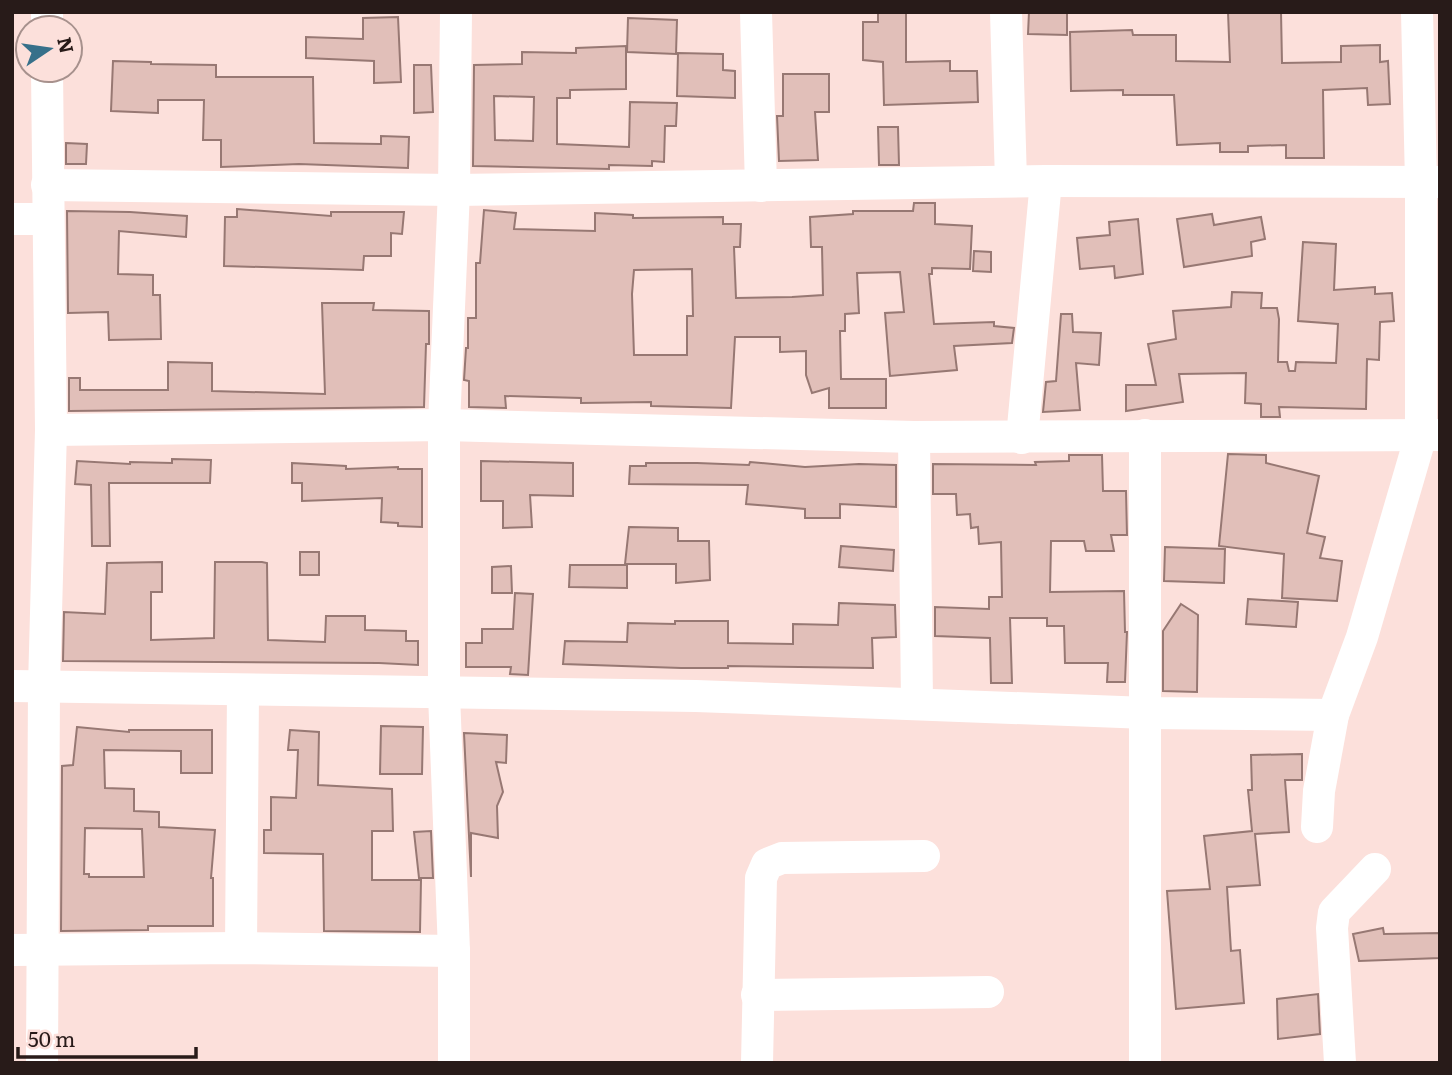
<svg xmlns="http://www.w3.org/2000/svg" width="1452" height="1075" viewBox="0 0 1452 1075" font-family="Literata,serif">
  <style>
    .building { fill: #e1bfb9; stroke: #977873; stroke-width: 2; fill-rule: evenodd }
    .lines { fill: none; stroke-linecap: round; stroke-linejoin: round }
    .minor { stroke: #fff; stroke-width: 32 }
  </style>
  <rect width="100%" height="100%" fill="#fce0db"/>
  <g class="building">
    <path d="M 878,12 L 906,12 L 906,62 L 950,61 L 950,71 L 977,71 L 978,102 L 884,105 L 883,62 L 863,60 L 863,22 L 878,22 Z"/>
    <path d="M 1029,12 L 1067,12 L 1067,35 L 1028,34 Z"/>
    <path d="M 1228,12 L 1281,12 L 1282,63 L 1341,62 L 1341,46 L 1380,45 L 1380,62 L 1388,61 L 1390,104 L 1368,105 L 1367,88 L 1323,90 L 1324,158 L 1286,158 L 1286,145 L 1248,146 L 1248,152 L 1220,152 L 1220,143 L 1177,145 L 1174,95 L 1123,95 L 1123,90 L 1071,91 L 1070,32 L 1132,30 L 1133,35 L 1176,35 L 1176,61 L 1230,62 Z"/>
    <path d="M 398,17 L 401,82 L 374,83 L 374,61 L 306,58 L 306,37 L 363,39 L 363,18 Z"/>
    <path d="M 628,18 L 677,20 L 676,54 L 627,52 Z"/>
    <path d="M 626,46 L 626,89 L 570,90 L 570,98 L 557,98 L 557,144 L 629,147 L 630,102 L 677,103 L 676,126 L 665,126 L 664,162 L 652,161 L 652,166 L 609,165 L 609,169 L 473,166 L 474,65 L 522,64 L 522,52 L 576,53 L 576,48 ZM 494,96 L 534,97 L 533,141 L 495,140 Z"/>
    <path d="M 678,53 L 723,54 L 723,70 L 735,71 L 735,98 L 677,96 Z"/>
    <path d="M 113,61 L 151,62 L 151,64 L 216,65 L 216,77 L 313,77 L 314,143 L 381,144 L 381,136 L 409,137 L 408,168 L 299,164 L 221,167 L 221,140 L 203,140 L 204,100 L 158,100 L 158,113 L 111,111 Z"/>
    <path d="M 414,65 L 431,65 L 433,112 L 414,113 Z"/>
    <path d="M 783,74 L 829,74 L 829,112 L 815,112 L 818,160 L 779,161 L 777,116 L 783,116 Z"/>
    <path d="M 878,127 L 898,127 L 899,165 L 879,165 Z"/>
    <path d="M 66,143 L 87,144 L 86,164 L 66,164 Z"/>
    <path d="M 914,203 L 935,203 L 935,224 L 972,226 L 970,269 L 932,268 L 932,274 L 929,274 L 934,324 L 994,322 L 994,326 L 1014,328 L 1012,343 L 954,346 L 957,370 L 890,376 L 885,313 L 904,312 L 900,272 L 857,273 L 859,313 L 845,314 L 845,331 L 840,331 L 841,379 L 886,379 L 886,408 L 829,408 L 829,388 L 812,393 L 806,375 L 806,351 L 780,352 L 780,337 L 735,337 L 731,408 L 651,406 L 651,402 L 581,403 L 581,398 L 505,396 L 506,408 L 469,407 L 469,381 L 464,380 L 466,348 L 468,348 L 468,318 L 476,318 L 476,263 L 480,263 L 484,210 L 516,213 L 514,229 L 595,231 L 595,213 L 633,215 L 633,218 L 723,217 L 723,224 L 741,224 L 740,247 L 734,247 L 736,298 L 792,297 L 823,295 L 822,247 L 811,247 L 810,217 L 853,214 L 853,211 L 913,211 ZM 692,269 L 693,316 L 687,316 L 687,355 L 634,355 L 632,294 L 634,270 Z"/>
    <path d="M 237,209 L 331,216 L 331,212 L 404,212 L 402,234 L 391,233 L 391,256 L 364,256 L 363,270 L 224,266 L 225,217 L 237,217 Z"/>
    <path d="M 67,211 L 130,212 L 187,216 L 186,237 L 119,231 L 118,274 L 153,275 L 153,295 L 160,295 L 161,339 L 109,340 L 108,312 L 68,313 Z"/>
    <path d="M 1212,214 L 1214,225 L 1261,217 L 1265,239 L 1251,242 L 1252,256 L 1184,267 L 1177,219 Z"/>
    <path d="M 1138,219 L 1143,274 L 1115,278 L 1114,266 L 1080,269 L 1077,238 L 1110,235 L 1109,222 Z"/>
    <path d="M 1303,242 L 1336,244 L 1334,290 L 1375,287 L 1375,294 L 1392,293 L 1394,321 L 1380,322 L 1379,360 L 1367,359 L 1366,409 L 1279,407 L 1280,417 L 1261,417 L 1261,404 L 1245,403 L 1246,373 L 1179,374 L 1183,402 L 1126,411 L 1126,385 L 1156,385 L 1148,344 L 1176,339 L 1173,311 L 1231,307 L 1232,292 L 1262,293 L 1261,308 L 1277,308 L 1279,319 L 1278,362 L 1287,362 L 1289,371 L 1295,371 L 1296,362 L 1336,363 L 1338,324 L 1298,321 Z"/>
    <path d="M 974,251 L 991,252 L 991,272 L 973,271 Z"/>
    <path d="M 322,303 L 374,303 L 373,310 L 429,311 L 429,344 L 426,344 L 424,407 L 69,411 L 69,378 L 80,378 L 80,390 L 168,390 L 168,362 L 212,363 L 212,391 L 325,394 Z"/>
    <path d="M 1061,314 L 1072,314 L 1073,332 L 1101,333 L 1099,365 L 1076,363 L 1080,410 L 1043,412 L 1046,382 L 1056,381 Z"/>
    <path d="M 1228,454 L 1266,455 L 1266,463 L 1319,476 L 1307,533 L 1325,537 L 1320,558 L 1342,561 L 1337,601 L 1282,598 L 1284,554 L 1219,546 Z"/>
    <path d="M 1069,455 L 1102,455 L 1103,491 L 1126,491 L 1127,535 L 1111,535 L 1114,551 L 1086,551 L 1084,541 L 1051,541 L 1050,592 L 1124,591 L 1125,632 L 1127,632 L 1125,682 L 1107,682 L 1108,663 L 1065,663 L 1064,626 L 1047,626 L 1047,618 L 1010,618 L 1012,683 L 991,683 L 990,638 L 935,636 L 935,607 L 989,609 L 989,597 L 1002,597 L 1001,542 L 979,544 L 978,527 L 971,528 L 970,514 L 957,515 L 956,494 L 933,494 L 933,464 L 1036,465 L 1035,462 L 1069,461 Z"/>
    <path d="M 172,459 L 211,460 L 210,483 L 109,483 L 110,546 L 92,546 L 91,485 L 75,484 L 77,461 L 130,464 L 130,462 L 172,463 Z"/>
    <path d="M 481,461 L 573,463 L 573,496 L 530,495 L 532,527 L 503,528 L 503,501 L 481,501 Z"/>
    <path d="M 750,462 L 805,467 L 859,464 L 896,465 L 896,507 L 840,504 L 840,518 L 805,518 L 805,509 L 746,504 L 748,485 L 629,484 L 630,466 L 646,466 L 646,463 L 697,463 L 749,465 Z"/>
    <path d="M 292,463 L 346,466 L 346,469 L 398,467 L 398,469 L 422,469 L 422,527 L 398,526 L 398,523 L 381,522 L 382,498 L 302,501 L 302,483 L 292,483 Z"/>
    <path d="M 629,527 L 678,528 L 678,541 L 709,541 L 710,580 L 676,583 L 676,564 L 625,564 Z"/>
    <path d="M 841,546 L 894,550 L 893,571 L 839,567 Z"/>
    <path d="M 1165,547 L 1225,549 L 1224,583 L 1164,581 Z"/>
    <rect x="300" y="552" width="19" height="23"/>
    <path d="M 162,562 L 162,592 L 151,592 L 151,640 L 214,638 L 215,562 L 262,562 L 267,563 L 268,640 L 325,642 L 326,616 L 365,616 L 365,630 L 406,631 L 406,641 L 418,641 L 418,665 L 379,663 L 63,661 L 64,612 L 105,614 L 107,563 Z"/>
    <path d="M 570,565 L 627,565 L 627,588 L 569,587 Z"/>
    <path d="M 511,566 L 512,593 L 492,593 L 492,567 Z"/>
    <path d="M 515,593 L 533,594 L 528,675 L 510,674 L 511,667 L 466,667 L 466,643 L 482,643 L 482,629 L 513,629 Z"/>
    <path d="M 1248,599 L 1298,602 L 1296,627 L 1246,624 Z"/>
    <path d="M 839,603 L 895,605 L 896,637 L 872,638 L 873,668 L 728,666 L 728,668 L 681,668 L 563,664 L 565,641 L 627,642 L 628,623 L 675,624 L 675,621 L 728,621 L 728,643 L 793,644 L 793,624 L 838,625 Z"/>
    <path d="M 1181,604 L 1198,615 L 1197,692 L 1163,691 L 1163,631 Z"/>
    <path d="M 381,726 L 423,727 L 422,774 L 380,774 Z"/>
    <path d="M 77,727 L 129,732 L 129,730 L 212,730 L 212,773 L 181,773 L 181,751 L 104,750 L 105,788 L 134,789 L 134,811 L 159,812 L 159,827 L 215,830 L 211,878 L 213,878 L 213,926 L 148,926 L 148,930 L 61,931 L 62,766 L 73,765 ZM 85,828 L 142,829 L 144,877 L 89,877 L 89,874 L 84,874 Z"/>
    <path d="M 290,730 L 319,732 L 318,785 L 392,789 L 393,831 L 372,831 L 372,880 L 421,880 L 420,932 L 324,931 L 323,854 L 264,853 L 264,830 L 271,830 L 271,797 L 296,798 L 298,750 L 288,750 Z"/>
    <path d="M 464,733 L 507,735 L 506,763 L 496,762 L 503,792 L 497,806 L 498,838 L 471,833 L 471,877 Z"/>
    <path d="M 1302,754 L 1302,780 L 1285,780 L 1289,832 L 1255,834 L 1260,885 L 1227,887 L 1231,951 L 1240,950 L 1244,1003 L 1176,1009 L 1167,891 L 1210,889 L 1204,836 L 1252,831 L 1248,790 L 1252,790 L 1251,755 Z"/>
    <path d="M 431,831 L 433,878 L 419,878 L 414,832 Z"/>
    <path d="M 1383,928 L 1384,934 L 1440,933 L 1440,958 L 1359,961 L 1353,934 Z"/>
    <path d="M 1318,994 L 1320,1034 L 1278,1039 L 1277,999 Z"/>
  </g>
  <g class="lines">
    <g class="minor">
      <path d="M 47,12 L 47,28"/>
      <path d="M 756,12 L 761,186"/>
      <path d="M 1006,12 L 1011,181"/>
      <path d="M 47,185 L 454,190 L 1046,181 L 1440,182"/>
      <path d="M 12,219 L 47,219"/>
      <path d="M 51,430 L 444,425 L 914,437 L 1440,435"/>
      <path d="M 1145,435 L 1145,1063"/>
      <path d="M 914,437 L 917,703"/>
      <path d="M 1022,438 L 1046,181"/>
      <path d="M 12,686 L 696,696 L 1147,713 L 1333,715"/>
      <path d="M 1317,827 L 1319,791 L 1333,715 L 1362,637 L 1421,435 L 1421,182 L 1417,12"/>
      <path d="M 241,948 L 243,690"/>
      <path d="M 12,950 L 241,948 L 454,951"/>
      <path d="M 757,995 L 988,992"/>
      <path d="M 42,1063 L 44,686 L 51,430 L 47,70"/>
      <path d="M 454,1063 L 454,951 L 444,694 L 444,425 L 454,190 L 456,12"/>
      <path d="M 757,1063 L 761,878 L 767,864 L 782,858 L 924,856"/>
      <path d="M 1340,1063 L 1332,928 L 1334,912 L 1375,869"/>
    </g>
  </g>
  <rect width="1452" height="1075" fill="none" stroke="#281b19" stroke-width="28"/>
  <g transform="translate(49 49) rotate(77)"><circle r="33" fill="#fce0db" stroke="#a7918d" stroke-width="2"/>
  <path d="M0-5L12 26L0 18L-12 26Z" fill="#37708a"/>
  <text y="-10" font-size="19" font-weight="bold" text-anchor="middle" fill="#281b19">N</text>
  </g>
  <path d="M18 1047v10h178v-10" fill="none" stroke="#281b19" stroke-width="3.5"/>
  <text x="28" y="1047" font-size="21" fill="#281b19" stroke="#fce0db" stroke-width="5" paint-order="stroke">50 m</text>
</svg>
